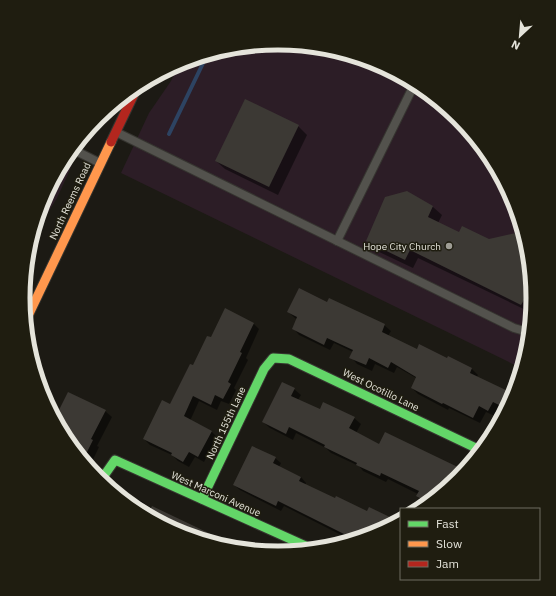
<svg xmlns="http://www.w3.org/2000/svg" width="556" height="596" viewBox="0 0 556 596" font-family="'IBM Plex Sans',sans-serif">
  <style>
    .commercial { fill: #2c1d26 }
    .shadow { fill: #0007 }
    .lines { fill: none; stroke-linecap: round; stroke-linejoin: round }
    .stream { stroke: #2d4362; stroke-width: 4 }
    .building { fill: #3c3934 }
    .lane-casing { stroke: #363530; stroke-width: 10 }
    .fast-casing { stroke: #363530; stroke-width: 11 }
    .slow-casing { stroke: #363530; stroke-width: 11 }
    .jam-casing { stroke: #363530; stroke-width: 11 }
    .lane { stroke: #53524d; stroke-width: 8 }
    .fast { stroke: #63d668; stroke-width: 9 }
    .slow { stroke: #ff974d; stroke-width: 9 }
    .jam { stroke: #b3261e; stroke-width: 9 }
    .poi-dot { fill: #9f9d95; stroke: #1f1d10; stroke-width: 1.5 }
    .labels { text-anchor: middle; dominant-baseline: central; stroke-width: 3; stroke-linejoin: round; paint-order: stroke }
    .street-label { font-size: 10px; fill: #e5e4db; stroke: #1f1d10 }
    .poi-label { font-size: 10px; fill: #e5e4db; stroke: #1f1d10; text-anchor: end }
    .rim { fill: none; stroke: #e5e4db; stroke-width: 5 }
  </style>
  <rect width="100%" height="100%" fill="#1c1a14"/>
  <g class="commercial">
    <path d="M 278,43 L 376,63 L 458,118 L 514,201 L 533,298 L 519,367 L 121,173 L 149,113 L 171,81 L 180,63 Z"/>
    <path d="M 81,143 L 68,174 L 57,198 L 36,232 L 43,200 Z"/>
  </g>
  <g class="shadow">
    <path d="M 298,126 L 307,135 L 278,195 L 225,169 L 216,161 Z"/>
    <path d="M 407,192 L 433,207 L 442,215 L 438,223 L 459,233 L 489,240 L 520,233 L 533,298 L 530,312 L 418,258 L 413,268 L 375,250 L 367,241 Z"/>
    <path d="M 328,303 L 384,325 L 391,331 L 388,336 L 417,350 L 448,359 L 472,369 L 478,375 L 477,377 L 513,396 L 499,418 L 486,412 L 480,423 L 449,408 L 448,410 L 418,394 L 412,388 L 416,378 L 397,367 L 394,373 L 375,364 L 372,371 L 357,364 L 351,357 L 353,352 L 334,343 L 330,350 L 299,335 L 293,328 L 297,320 L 295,318 L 288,312 Z"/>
    <path d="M 254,324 L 259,329 L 246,358 L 248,360 L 234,388 L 236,390 L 229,404 L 221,401 L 217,410 L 199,401 L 190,421 L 211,431 L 217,437 L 204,462 L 195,457 L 189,467 L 178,461 L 172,455 L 150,445 L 144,439 L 171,405 L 211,339 Z"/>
    <path d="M 294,389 L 301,395 L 298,400 L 320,411 L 354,418 L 361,424 L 356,433 L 379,445 L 463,471 L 458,478 L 423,502 L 417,496 L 418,494 L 388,479 L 386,482 L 363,471 L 359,466 L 331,453 L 326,448 L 296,433 L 293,440 L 270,428 L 263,422 Z"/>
    <path d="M 105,411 L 112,417 L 97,446 L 99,447 L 90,466 L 57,417 Z"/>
    <path d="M 275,458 L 281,463 L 279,467 L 301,477 L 306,483 L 305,485 L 336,500 L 367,512 L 375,534 L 349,539 L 284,506 L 281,511 L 240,490 L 234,485 Z"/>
    <path d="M 131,496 L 143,502 L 146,505 L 221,540 L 223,542 L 180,533 L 129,499 Z"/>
  </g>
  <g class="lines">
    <path class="stream" d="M 169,134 L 206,57"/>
  </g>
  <g class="building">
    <path d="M 245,99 L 299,125 L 269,187 L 215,161 Z"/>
    <path d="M 407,191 L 433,206 L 428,217 L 459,232 L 462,226 L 489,239 L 520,232 L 531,288 L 521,305 L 410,250 L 405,260 L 366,241 L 385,197 Z"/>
    <path d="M 299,288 L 327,302 L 329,298 L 385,324 L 382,332 L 417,349 L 419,344 L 447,358 L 448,356 L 472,368 L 470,373 L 514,394 L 514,396 L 505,408 L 493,402 L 488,411 L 479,406 L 473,418 L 443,403 L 442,404 L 411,388 L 416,377 L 391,362 L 388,368 L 369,358 L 366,365 L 349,358 L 353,350 L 327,338 L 324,345 L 292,329 L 297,317 L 287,312 Z"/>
    <path d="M 225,308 L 254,323 L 240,352 L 242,353 L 228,382 L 231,384 L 223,399 L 215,395 L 211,405 L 193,396 L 184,416 L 212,431 L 198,457 L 189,452 L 183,462 L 171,455 L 172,453 L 143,439 L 162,400 L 170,404 L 190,364 L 193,365 L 207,336 L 211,337 Z"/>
    <path d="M 282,382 L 295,388 L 291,396 L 320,409 L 323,402 L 355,417 L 349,428 L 379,444 L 385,432 L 464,470 L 458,478 L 425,501 L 416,496 L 419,491 L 381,473 L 380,476 L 356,465 L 357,463 L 324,447 L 325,445 L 289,427 L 286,434 L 262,422 Z"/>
    <path d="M 68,392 L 106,410 L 91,439 L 93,440 L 86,454 L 79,451 L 56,416 Z"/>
    <path d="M 252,446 L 276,457 L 273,463 L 301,477 L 299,481 L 335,498 L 336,496 L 367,511 L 369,507 L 396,520 L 375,534 L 352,538 L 278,501 L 276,506 L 233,485 Z"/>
    <path d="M 152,506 L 217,537 L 216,541 L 180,534 L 149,512 Z"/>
  </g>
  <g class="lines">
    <g class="lane-casing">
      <g id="lane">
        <path d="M 116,132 L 514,328 L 521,330 L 527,330"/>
        <path d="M 76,151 L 100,163"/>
        <path d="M 337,241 L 413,87"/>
      </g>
    </g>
    <g class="fast-casing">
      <g id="fast">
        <path d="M 101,480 L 115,460 L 308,547"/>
        <path d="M 202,499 L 264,369 L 273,358 L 289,359 L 478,449"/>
      </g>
    </g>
    <g class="slow-casing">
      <path id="slow" d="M 27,318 L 111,142"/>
    </g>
    <g class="jam-casing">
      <path id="jam" d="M 111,142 L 134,94"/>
    </g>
    <use href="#lane" class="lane"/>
    <use href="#fast" class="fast"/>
    <use href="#slow" class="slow"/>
    <use href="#jam" class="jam"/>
  </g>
  <circle class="poi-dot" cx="449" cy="246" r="4"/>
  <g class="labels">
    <g class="street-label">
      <text transform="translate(70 201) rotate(-65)">North Reems Road</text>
      <text transform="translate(381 390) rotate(26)">West Ocotillo Lane</text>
      <text transform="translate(226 423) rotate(-65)">North 155th Lane</text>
      <text transform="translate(216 494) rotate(24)">West Marconi Avenue</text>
    </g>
    <g class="poi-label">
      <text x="441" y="246">Hope City Church</text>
    </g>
  </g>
  <path d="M0 0H556V596H0ZM30 298a248 248 0 1 1 496 0a248 248 0 1 1-496 0Z" fill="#1f1d10" fill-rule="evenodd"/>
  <path class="rim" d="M30 298a248 248 0 1 1 496 0a248 248 0 1 1-496 0Z"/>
  <rect x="400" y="508" width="140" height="72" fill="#1f1d10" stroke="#6e6d61"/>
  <rect x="408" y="521" width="20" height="6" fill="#63d668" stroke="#6e6d61"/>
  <text x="436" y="528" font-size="12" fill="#e5e4db">Fast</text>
  <rect x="408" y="541" width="20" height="6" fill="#ff974d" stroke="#6e6d61"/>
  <text x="436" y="548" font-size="12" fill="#e5e4db">Slow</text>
  <rect x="408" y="561" width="20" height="6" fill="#b3261e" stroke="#6e6d61"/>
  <text x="436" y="568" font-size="12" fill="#e5e4db">Jam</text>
  <g transform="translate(520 36) rotate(206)" stroke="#1f1d10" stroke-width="3" paint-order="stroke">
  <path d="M0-3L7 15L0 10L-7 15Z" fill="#e5e4db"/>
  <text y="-6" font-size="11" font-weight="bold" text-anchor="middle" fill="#e5e4db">N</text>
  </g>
</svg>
